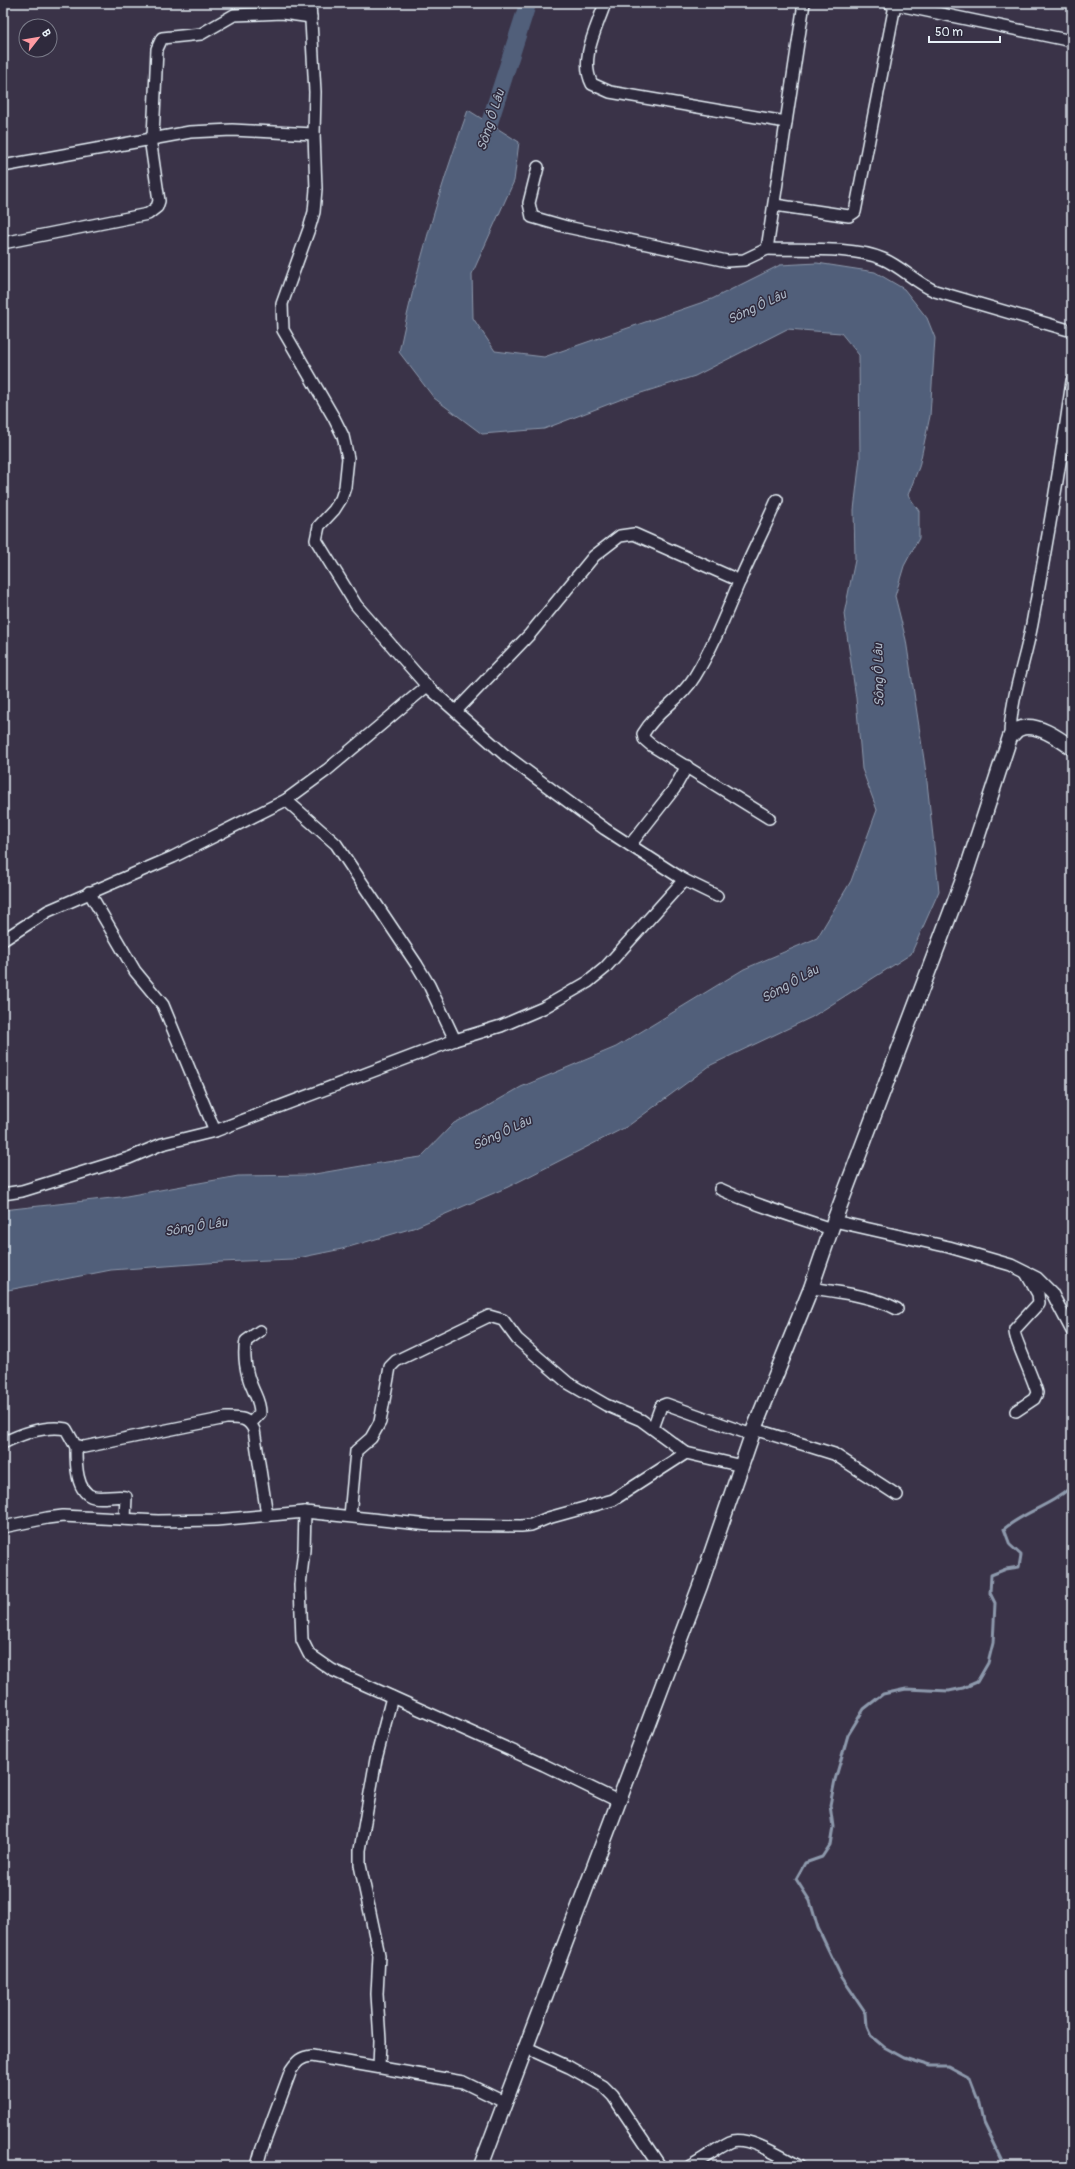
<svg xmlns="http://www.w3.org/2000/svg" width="1075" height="2169" viewBox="0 0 1075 2169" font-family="Pangolin,sans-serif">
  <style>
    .water { fill: #515f7a; stroke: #8d99ac }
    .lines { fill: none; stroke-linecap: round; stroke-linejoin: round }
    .stream { stroke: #8d99ac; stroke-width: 3 }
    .river { stroke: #515f7a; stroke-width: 17 }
    .minor-casing { stroke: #e8f1f8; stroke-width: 14 }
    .major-casing { stroke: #e8f1f8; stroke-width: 17 }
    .minor { stroke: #2f2a3d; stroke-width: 11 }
    .major { stroke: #2f2a3d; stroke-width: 14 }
    .labels { text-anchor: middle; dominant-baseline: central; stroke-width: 3; stroke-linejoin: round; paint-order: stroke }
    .water-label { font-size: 13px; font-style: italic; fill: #acb7c6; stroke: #2f2a3d }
  </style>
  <rect width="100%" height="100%" fill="#3a3348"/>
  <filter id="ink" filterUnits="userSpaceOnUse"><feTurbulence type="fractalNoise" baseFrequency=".025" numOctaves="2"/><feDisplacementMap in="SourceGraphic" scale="8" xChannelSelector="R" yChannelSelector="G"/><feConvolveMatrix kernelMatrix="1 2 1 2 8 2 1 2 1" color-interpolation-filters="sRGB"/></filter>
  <g filter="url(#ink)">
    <path class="water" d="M 468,110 L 519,142 L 514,181 L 472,274 L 473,318 L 495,351 L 544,357 L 712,299 L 780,265 L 817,263 L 875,272 L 904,289 L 927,318 L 935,338 L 930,416 L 919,467 L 908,495 L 919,511 L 919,538 L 904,566 L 895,596 L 906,640 L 926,773 L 939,891 L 911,954 L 812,1017 L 711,1065 L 628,1126 L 508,1187 L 413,1228 L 342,1249 L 293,1259 L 221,1262 L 111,1270 L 3,1291 L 3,1210 L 121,1197 L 238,1176 L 309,1175 L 373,1164 L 421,1157 L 454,1123 L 479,1111 L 521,1087 L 616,1047 L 744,969 L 817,938 L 851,881 L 877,810 L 862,769 L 856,698 L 844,614 L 855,560 L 854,510 L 860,458 L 859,355 L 841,333 L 787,329 L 695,376 L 622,399 L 544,429 L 482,434 L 434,398 L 399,352 C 416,270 439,190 468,110 Z"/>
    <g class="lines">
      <path class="stream" d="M 1004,2166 L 983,2122 L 978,2099 L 970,2078 L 948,2066 L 930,2066 L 904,2058 L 884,2047 L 871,2036 L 867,2027 L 866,2013 L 841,1976 L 818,1928 L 810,1901 L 796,1879 L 805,1863 L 822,1857 L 830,1845 L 833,1827 L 830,1805 L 835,1780 L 848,1735 L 864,1709 L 883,1694 L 906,1689 L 949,1691 L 963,1688 L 977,1682 L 988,1663 L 993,1643 L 995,1603 L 990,1593 L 991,1575 L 1006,1569 L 1019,1567 L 1021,1555 L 1010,1545 L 1004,1529 C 1025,1511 1051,1506 1072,1486"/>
      <path class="river" d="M 482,146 L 528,3"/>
      <g class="minor-casing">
        <g id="minor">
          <path d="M 605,3 C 597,28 579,59 592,84 L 610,92 L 786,122"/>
          <path d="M 889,3 L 1072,41"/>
          <path d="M 153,137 L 157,49 L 162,38 L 201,34 L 234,15 L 282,13 L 311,17"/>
          <path d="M 3,166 L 190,132 L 232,130 L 314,134"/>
          <path d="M 538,167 L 529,203 L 532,217 L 567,227 L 727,261 L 744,260 L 767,249 L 804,3"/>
          <path d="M 775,205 L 849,216 L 855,212 L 895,5"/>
          <path d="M 3,243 L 148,214 L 157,207 L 159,201 L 150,138"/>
          <path d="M 767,249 C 799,250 853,246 883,259 C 902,267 916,283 935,291 L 1072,331"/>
          <path d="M 427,686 L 505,755 L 605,829 L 684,880 L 717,896"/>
          <path d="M 456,711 L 530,634 L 594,556 L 620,536 L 634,534 L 740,581"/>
          <path d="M 1010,737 C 1010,699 1025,662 1032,624 C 1047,543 1061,462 1072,381"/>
          <path d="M 286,800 L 336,844 L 417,965 L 429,985 L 455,1040"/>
          <path d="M 769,818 L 651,745 L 644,739 L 643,734 C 657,710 681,700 695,676 C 714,645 726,613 740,580 C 752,553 765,527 777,500"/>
          <path d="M 630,845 L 674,789 L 687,766"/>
          <path d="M 89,892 L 135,971 L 163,1005 L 215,1131"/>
          <path d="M 3,940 L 48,911 L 173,857 L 286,800 L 327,770 L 427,686 L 356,605 L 316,540 L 319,526 L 334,510 L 341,499 L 345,487 L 348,458 L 343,436 L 334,418 L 283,330 L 282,304 L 309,229 L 314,212 L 316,189 L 314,134 L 315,92 L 310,3"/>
          <path d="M 720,1189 C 756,1206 794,1216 831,1229"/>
          <path d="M 3,1194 L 22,1191 L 129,1158 L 162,1144 L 215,1131 L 455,1040 L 501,1026 L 543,1008 L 588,982 L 605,968 L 684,880"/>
          <path d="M 834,1221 L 949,1247 L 1011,1265 L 1037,1278 L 1052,1293 L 1072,1331"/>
          <path d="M 811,1288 C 839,1292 873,1296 897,1309"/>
          <path d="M 1016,1411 L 1034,1399 L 1037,1393 C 1035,1381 1012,1335 1015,1329 L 1039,1303 L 1038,1294 L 1026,1273"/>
          <path d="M 251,1423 L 260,1413 C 260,1402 256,1397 252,1387 C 246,1374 243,1355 246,1341 L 260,1331"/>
          <path d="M 653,1428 L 661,1406 L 666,1404 L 752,1435"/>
          <path d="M 754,1429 L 834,1454 L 897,1495"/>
          <path d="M 3,1443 C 21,1434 45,1425 66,1429 L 75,1445 L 84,1447 L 226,1418 C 239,1418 248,1417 254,1430 L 267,1515"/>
          <path d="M 76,1446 C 76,1460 75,1493 94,1497 C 104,1499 116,1495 126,1497 L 125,1519"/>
          <path d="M 305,1512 L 304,1550 L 300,1585 L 302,1640 L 309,1654 L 332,1670 L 544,1765 L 618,1801"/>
          <path d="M 350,1516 L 356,1451 L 371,1438 L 380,1422 L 390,1367 L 396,1361 L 489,1316 L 503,1320 L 517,1339 L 568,1383 L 606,1405 L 641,1420 L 686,1453"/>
          <path d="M 3,1527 L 47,1518 L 63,1516 L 158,1521 L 216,1520 L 305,1512 L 429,1525 L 521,1526 L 531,1525 L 548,1518 L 613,1500 L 686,1453 L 742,1466"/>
          <path d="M 527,2048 L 569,2067 L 603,2086 L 613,2096 L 660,2166"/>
          <path d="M 379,2067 L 380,2041 L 377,1994 L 379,1955 L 360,1865 L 360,1850 L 376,1759 L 392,1697"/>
          <path d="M 257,2166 L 261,2151 L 291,2070 C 297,2061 301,2057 312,2056 L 463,2082 L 506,2103"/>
          <path d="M 690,2166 C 704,2159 716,2149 730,2142 C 746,2134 783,2158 799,2166"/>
        </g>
      </g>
      <g class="major-casing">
        <path id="major" d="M 481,2166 L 700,1586 L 754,1429 L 811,1288 L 834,1221 L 967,869 L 1010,737 C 1013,735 1016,730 1019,729 C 1035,721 1060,739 1072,748"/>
      </g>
      <use href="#minor" class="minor"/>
      <use href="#major" class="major"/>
    </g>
  </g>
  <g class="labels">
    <g class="water-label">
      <text transform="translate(491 120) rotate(-72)">Sông Ô Lâu</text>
      <text transform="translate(757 307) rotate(-25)">Sông Ô Lâu</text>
      <text transform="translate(879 675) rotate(-91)">Sông Ô Lâu</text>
      <text transform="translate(790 984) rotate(-29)">Sông Ô Lâu</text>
      <text transform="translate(502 1133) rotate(-25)">Sông Ô Lâu</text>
      <text transform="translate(196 1227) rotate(-9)">Sông Ô Lâu</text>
    </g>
  </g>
  <rect width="1075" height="2169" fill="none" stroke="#2f2a3d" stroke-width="16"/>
  <rect x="8" y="8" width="1059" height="2153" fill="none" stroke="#e8f1f8" stroke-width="1.5" filter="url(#ink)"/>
  <g transform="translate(38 38) rotate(59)"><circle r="19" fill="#2f2a3d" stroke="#797a88"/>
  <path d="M0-3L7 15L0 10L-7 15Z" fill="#ff9aa2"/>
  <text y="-6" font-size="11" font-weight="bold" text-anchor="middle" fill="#e8f1f8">B</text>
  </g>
  <path d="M929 36v6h71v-6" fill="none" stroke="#e8f1f8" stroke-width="2"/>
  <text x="935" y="36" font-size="12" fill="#e8f1f8" stroke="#2f2a3d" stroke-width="3" paint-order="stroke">50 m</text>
</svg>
